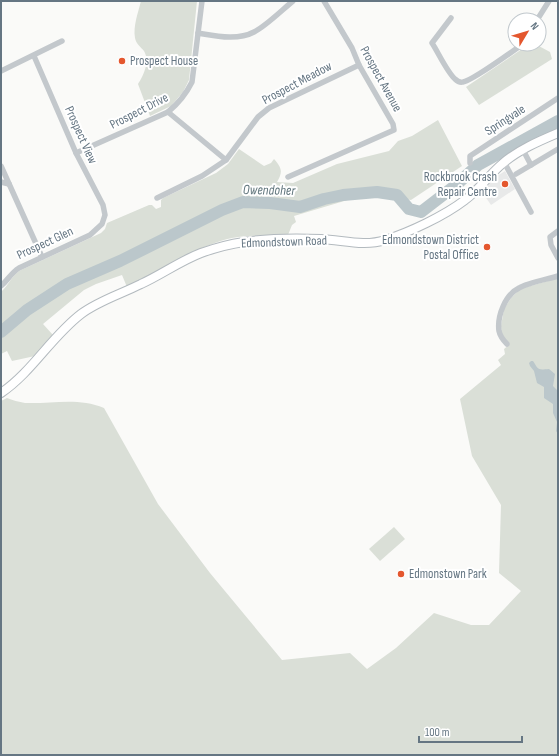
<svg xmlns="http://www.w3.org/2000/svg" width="559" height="756" viewBox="0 0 559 756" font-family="'Sofia Sans Condensed',sans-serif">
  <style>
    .built { fill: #e8e9e9 }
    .green { fill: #dadfd7 }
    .water { fill: #bbc7cb }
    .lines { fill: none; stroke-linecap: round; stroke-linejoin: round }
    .river { stroke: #bbc7cb; stroke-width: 12 }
    .secondary-casing { stroke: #b3babf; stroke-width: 10 }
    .street { stroke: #c3c8cc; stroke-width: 5.5 }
    .secondary { stroke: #fff; stroke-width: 8 }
    .poi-dot { fill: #e4572e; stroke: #fff; stroke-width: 1.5 }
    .labels { text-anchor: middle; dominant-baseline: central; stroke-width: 4; stroke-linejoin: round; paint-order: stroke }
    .poi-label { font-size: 13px; fill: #657683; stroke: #fff; text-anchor: start }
    .street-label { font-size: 13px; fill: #657683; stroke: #fff }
    .water-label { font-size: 14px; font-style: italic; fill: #60757c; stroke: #fff }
  </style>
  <rect width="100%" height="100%" fill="#fafaf8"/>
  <path class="built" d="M 505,171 L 515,189 L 491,205 L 482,192 L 494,178 Z"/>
  <g class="green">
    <path d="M 141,1 L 197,1 L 189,80 L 183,92 L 171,106 L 150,116 L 138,84 C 144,75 150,61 144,51 C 141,47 136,44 135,38 C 133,26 138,13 141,1 Z"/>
    <path d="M 528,45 L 537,45 L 550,52 L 552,59 L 479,105 L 466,87 Z"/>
    <path d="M 438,120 L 462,166 L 411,200 L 385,196 L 351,199 L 294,216 L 296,222 L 292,225 L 288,235 C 269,237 251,234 232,238 C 198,245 160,271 127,287 L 122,275 L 96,284 L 84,290 L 43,324 L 53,335 L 35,356 L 12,361 L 7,351 L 1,354 L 1,292 C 8,286 11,277 19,271 L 101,233 L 105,229 L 107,223 L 149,205 L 152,205 L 156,209 L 161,207 L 161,200 L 163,198 L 216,173 L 228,164 L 239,149 L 264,166 L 271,163 L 274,159 C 282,168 283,172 277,182 L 293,183 L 337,164 L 389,151 L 398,141 L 412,136 Z"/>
    <path d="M 558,278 L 558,755 L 1,755 L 1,401 L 7,398 C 12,400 19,402 25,403 C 52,404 78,397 104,408 L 158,504 L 210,573 L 282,660 L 350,653 L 367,669 L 396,648 L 434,613 L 471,625 L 489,625 L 521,591 L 499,573 L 501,505 L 472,456 L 460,399 L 501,365 L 498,360 L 505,354 L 504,349 L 510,344 L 502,336 L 501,326 L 504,309 L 511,298 L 520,289 Z"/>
    <path d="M 394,527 L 405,539 L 380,561 L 369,549 Z"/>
  </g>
  <path class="water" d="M 531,361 L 533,361 C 539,370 537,370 549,369 L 555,374 L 553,386 L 558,391 L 558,434 L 556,431 L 557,422 L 553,413 L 553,404 L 544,398 L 544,387 L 537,383 L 534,371 L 530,366 L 529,363 Z"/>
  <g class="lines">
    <path class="river" d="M 1,332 L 27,310 L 67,284 L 120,261 L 222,210 L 243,202 L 270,203 L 300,207 L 324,199 L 343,195 L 377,192 L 397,195 L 409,209 L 421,212 L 456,185 L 478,165 L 558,121"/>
    <g class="secondary-casing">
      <path id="secondary" d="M 1,393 C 32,372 51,337 81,314 C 98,301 121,294 141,284 C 161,275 180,261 201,253 C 215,248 230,244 244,242 C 269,238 296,238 321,239 C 343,240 364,247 385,240 C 410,232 444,216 465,200 C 479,190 489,175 502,164 C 518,150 539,141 558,133"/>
    </g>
    <g class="street">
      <path d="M 451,18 L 432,43 C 438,52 447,72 455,79 C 457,81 460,83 463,82 C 472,81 513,51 523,44"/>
      <path d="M 537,20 L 549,1"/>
      <path d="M 198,33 C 216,36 237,41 254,32 C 266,26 282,10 293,1"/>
      <path d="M 1,71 L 62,41"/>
      <path d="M 168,112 L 226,160"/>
      <path d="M 523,150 L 531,165"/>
      <path d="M 76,153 L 168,112 C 179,103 186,94 192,82 L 202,1"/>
      <path d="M 504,162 L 531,212"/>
      <path d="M 470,163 L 470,156 L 558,98"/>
      <path d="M 1,166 L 42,257"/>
      <path d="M 516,174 L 558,149"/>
      <path d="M 288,177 L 394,130 L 393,124 L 359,65 L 352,48 L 324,1"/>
      <path d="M 1,182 L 9,184"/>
      <path d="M 157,198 L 202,176 L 226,160 L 258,117 L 269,108 L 359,65"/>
      <path d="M 558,231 L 550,237 L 551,245 L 558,258"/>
      <path d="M 1,286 C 8,280 11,273 19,268 L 90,235 L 102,224 L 105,215 L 103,205 L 76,153 L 34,56"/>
      <path d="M 507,344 C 503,340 500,336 499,331 C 497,316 505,295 519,288 C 527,283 548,279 558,276"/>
    </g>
    <use href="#secondary" class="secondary"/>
  </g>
  <g class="poi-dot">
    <circle cx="122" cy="61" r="4"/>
    <circle cx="505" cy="184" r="4"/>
    <circle cx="487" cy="247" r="4"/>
    <circle cx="401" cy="574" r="4"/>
  </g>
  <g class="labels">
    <g class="poi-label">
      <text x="130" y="61">Prospect House</text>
      <text x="497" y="177" text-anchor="end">Rockbrook Crash<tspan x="497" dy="15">Repair Centre</tspan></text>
      <text x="479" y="240" text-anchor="end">Edmondstown District<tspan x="479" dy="15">Postal Office</tspan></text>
      <text x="409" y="574">Edmonstown Park</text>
    </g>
    <g class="street-label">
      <text transform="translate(381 79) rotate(61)">Prospect Avenue</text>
      <text transform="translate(297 83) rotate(-28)">Prospect Meadow</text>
      <text transform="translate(139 111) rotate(-27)">Prospect Drive</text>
      <text transform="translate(505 120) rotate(-33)">Springvale</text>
      <text transform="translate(81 135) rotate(66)">Prospect View</text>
      <text transform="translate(284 242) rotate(-2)">Edmondstown Road</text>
      <text transform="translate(45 243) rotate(-25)">Prospect Glen</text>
    </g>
    <g class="water-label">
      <text transform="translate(269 190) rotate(1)">Owendoher</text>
    </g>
  </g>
  <rect width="559" height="756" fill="none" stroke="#657683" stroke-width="4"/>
  <g transform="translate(527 32) rotate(52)"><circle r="19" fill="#ffffff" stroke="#c1c8cd"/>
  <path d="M0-3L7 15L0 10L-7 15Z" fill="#e4572e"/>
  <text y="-6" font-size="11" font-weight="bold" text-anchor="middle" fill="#657683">N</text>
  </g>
  <path d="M419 736v6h103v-6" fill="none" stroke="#657683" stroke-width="2"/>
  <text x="425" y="736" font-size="12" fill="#657683" stroke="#ffffff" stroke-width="3" paint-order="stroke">100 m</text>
</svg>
